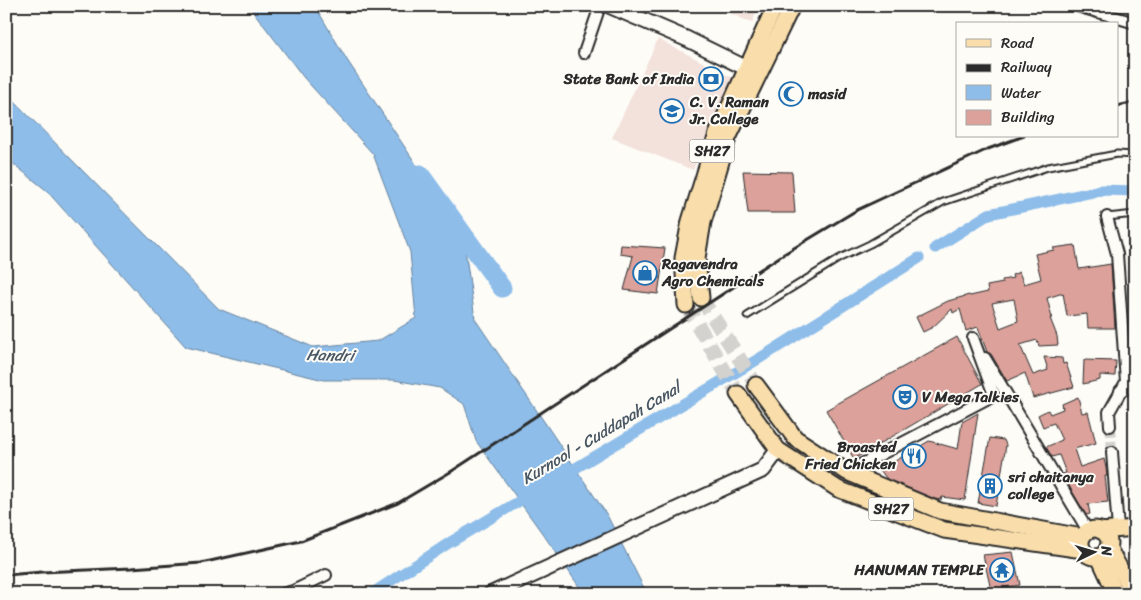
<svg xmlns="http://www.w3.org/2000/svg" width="1141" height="600" viewBox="0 0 1141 600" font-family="Sriracha,sans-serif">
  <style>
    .built { fill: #f3e1db }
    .water { fill: #8ebde9; stroke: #66839d }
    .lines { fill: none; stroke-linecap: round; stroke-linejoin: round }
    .canal { stroke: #8ebde9; stroke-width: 11 }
    .river { stroke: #8ebde9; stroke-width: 19 }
    .building { fill: #dba19a; stroke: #2b2b2b; fill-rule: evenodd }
    .street-tunnel { stroke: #d3d2ce; stroke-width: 10; stroke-dasharray: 10 5; stroke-linecap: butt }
    .primary-tunnel { stroke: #d3d2ce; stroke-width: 15; stroke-dasharray: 15 8; stroke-linecap: butt }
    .lane-casing { stroke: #2b2b2b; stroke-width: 9 }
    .street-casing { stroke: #2b2b2b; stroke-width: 14 }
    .secondary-casing { stroke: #2b2b2b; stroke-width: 18 }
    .primary-casing { stroke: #2b2b2b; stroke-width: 19 }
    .lane { stroke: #fdfcf7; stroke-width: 5 }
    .street { stroke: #fdfcf7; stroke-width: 10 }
    .secondary { stroke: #fdfcf7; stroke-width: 14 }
    .primary { stroke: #f9deab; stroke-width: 15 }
    .rail { stroke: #2b2b2b; stroke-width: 3 }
    .labels { text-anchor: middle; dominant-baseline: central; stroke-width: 4; stroke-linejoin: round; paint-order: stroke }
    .shield { fill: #fdfcf7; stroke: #6a6a68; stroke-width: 1 }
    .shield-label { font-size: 14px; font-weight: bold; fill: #2b2b2b }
    .poi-label { font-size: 15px; font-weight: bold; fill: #2b2b2b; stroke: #fdfcf7; text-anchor: start }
    .water-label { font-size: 16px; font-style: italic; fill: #495764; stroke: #fdfcf7 }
  </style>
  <rect width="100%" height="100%" fill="#fdfcf7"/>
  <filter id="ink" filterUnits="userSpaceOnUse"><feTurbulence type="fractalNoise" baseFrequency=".02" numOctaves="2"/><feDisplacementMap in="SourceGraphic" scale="10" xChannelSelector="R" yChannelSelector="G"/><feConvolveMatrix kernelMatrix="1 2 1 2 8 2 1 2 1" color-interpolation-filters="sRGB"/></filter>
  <g filter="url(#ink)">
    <g class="built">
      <path d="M 714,6 L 759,6 L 752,23 Z"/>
      <path d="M 658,39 L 733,78 L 693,170 L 612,138 Z"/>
    </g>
    <path class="water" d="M 249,6 L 315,6 L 347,60 L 414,161 L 464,242 L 475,319 L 607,515 L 647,594 L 584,594 L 555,551 L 476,441 L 464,404 L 440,388 L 394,380 L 324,380 L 186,347 L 46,190 L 6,158 L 6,93 L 219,309 L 313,347 L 378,341 L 416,318 L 410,252 L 373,154 L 304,78 Z"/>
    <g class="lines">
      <g class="canal">
        <path d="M 935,248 L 989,214 L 1102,190 L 1135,191"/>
        <path d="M 564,475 L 770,352 L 919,258"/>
        <path d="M 371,594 L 449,543 L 533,493"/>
      </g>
      <path class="river" d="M 420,174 L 502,288"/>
    </g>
    <g class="building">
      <path d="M 706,71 L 719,76 L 717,87 L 702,82 Z"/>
      <path d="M 743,171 L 792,172 L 795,213 L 748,213 Z"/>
      <path d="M 621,245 L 665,248 L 658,294 L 624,290 L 633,256 L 620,254 Z"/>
      <path d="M 1075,245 L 1079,269 L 1111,264 L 1115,328 L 1088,328 L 1087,314 L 1067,316 L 1063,293 L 1047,298 L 1052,318 L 1050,318 L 1057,336 L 1058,345 L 1039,346 L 1037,340 L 1020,345 L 1033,375 L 1048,370 L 1044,357 L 1062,358 L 1063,364 L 1066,363 L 1074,387 L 1033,398 L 1025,373 L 1007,381 L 991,354 L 987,352 L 978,327 L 966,331 L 960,309 L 953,313 L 952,309 L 933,327 L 923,332 L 916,317 L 948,301 L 969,295 L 970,296 L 988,292 L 987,286 L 1003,283 L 1002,280 L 1013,278 L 1012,275 L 1019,272 L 1024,284 L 1041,279 L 1035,254 L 1054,250 L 1053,248 ZM 1014,299 L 1018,321 L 1000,328 L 992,303 Z"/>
      <path d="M 957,337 L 982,384 L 854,459 L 826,410 Z"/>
      <path d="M 1084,360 L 1116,361 L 1115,376 L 1100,375 L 1100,380 L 1083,384 Z"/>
      <path d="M 1078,397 L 1082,413 L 1088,412 L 1096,443 L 1074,449 L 1080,467 L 1104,459 L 1106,468 L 1107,476 L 1105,476 L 1108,502 L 1088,504 L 1090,514 L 1086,515 L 1069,486 L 1068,480 L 1066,481 L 1062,474 L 1066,473 L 1059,455 L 1052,457 L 1046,447 L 1062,440 L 1054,423 L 1043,427 L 1038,415 L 1048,410 L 1050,414 L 1063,409 L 1062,404 Z"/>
      <path d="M 978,413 L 965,500 L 942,497 L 941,500 L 935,499 L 887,479 L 880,470 L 929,441 L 958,449 L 962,422 Z"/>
      <path d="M 990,438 L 1004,440 L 1006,445 L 996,506 L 978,503 Z"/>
      <path d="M 1013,552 L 1020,585 L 991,590 L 983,555 Z"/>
    </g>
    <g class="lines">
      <path class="street-tunnel" d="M 1110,426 L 1112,452"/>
      <g class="primary-tunnel">
        <path d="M 701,298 L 756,385"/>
        <path d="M 686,305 L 738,394"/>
      </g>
      <g class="lane-casing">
        <g id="lane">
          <path d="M 1107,217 L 1135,214"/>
          <path d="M 747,316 L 840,258 L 870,244 L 943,202 L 1048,167 L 1117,154 L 1135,155"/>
        </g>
      </g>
      <g class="street-casing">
        <g id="street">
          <path d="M 1077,6 L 1135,23"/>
          <path d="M 584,53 L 600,6"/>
          <path d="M 1107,217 L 1117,254 L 1126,382 L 1109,412 L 1110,426"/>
          <path d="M 985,358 L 1088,531"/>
          <path d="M 1120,391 L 1135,386"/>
          <path d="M 1112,452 L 1118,529"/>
          <path d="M 847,472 L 994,395 L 973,338"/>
          <path d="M 283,594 L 293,591 L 326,575"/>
        </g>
      </g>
      <g class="secondary-casing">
        <g id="secondary">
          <path d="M 610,6 L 687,39 L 746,68 L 756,75"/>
          <path d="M 491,594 L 763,470 L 778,450"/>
        </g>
      </g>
      <g class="primary-casing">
        <g id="primary">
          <path d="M 701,298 L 697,258 L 703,222 L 728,138 L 792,6"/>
          <path d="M 686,305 L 683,258 L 690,221 L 717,134 L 775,6"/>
          <path d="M 756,385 L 795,438 L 847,472 L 940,511 L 1082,537"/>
          <path d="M 738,394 L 778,450 L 838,489 L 944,530 L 1083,550"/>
          <circle cx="1095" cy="543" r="14"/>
          <path d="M 1101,531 L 1135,528"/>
          <path d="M 1108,547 L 1134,594"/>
          <path d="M 1099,557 L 1116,594"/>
        </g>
      </g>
      <use href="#lane" class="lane"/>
      <use href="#street" class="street"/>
      <use href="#secondary" class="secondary"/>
      <use href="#primary" class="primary"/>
      <g class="rail">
        <path d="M 1117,106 L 1135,102"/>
        <path d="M 6,575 L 42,572 L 131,568 L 201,563 L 301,541 L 398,503 L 452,471 L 784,254 L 857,210 L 988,149 L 1024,136"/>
      </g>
    </g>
  </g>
  <defs>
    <g id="bank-ring" transform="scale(1.25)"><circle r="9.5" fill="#fdfcf7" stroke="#1f6fb2" stroke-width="1.5"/><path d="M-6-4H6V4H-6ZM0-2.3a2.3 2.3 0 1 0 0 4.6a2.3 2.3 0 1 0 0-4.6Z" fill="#1f6fb2"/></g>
    <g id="mosque-ring" transform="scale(1.25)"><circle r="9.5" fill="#fdfcf7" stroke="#1f6fb2" stroke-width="1.5"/><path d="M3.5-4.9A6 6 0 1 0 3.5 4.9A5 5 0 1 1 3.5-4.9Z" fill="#1f6fb2"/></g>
    <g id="school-ring" transform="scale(1.25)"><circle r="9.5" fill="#fdfcf7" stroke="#1f6fb2" stroke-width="1.5"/><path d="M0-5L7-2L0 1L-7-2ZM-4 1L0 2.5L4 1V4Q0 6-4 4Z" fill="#1f6fb2"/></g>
    <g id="shop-ring" transform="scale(1.25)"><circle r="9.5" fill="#fdfcf7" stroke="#1f6fb2" stroke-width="1.5"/><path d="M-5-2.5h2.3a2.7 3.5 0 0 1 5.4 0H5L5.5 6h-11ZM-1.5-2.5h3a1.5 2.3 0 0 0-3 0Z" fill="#1f6fb2"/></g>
    <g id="theatre-ring" transform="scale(1.25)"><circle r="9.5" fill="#fdfcf7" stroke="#1f6fb2" stroke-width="1.5"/><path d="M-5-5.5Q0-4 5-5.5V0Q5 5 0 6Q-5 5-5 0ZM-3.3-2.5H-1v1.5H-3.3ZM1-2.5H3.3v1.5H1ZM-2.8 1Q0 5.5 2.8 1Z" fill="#1f6fb2"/></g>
    <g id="restaurant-ring" transform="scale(1.25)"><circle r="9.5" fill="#fdfcf7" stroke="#1f6fb2" stroke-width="1.5"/><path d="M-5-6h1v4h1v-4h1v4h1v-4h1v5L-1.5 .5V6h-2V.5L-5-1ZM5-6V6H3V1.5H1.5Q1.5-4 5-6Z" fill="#1f6fb2"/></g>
    <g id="building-ring" transform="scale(1.25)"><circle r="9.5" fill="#fdfcf7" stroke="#1f6fb2" stroke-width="1.5"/><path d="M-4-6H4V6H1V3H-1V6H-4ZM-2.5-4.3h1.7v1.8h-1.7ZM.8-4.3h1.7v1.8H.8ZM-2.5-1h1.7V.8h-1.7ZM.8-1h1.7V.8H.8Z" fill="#1f6fb2"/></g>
    <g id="temple-ring" transform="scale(1.25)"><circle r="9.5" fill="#fdfcf7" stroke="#1f6fb2" stroke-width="1.5"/><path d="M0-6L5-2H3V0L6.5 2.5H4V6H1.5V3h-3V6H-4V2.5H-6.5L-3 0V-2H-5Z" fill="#1f6fb2"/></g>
  </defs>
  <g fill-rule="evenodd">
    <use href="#bank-ring" x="711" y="79"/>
    <use href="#mosque-ring" x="791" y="94"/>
    <use href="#school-ring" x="672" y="111"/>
    <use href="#shop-ring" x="645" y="273"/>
    <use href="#theatre-ring" x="905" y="397"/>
    <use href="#restaurant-ring" x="914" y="456"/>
    <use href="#building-ring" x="990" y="486"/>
    <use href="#temple-ring" x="1002" y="570"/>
  </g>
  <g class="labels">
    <g class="shield">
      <rect x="689.5" y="139.5" width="45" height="23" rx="4"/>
      <rect x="868.5" y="497.5" width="45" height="23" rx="4"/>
    </g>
    <g class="shield-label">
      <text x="712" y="151">SH27</text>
      <text x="891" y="509">SH27</text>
    </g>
    <g class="poi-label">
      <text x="694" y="79" text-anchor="end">State Bank of India</text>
      <text x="808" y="94">masid</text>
      <text x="690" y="102">C. V. Raman<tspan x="690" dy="17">Jr. College</tspan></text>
      <text x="662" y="264">Ragavendra<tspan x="662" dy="17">Agro Chemicals</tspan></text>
      <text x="922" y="397">V Mega Talkies</text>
      <text x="896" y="447" text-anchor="end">Broasted<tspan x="896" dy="17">Fried Chicken</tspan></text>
      <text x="1008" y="477">sri chaitanya<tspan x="1008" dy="17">college</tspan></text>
      <text x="984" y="570" text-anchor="end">HANUMAN TEMPLE</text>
    </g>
    <g class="water-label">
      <text transform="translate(330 355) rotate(1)">Handri</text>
      <text transform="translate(601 433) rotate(-31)">Kurnool - Cuddapah Canal</text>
    </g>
  </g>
  <rect width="1141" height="600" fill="none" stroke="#fdfcf7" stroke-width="25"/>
  <rect x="12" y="12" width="1116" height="575" fill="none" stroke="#2b2b2b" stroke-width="2" filter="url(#ink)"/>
  <rect x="956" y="22" width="162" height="115" fill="#fdfcf7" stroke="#a9a8a5"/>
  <rect x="966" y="39" width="25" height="8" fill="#f9deab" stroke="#a9a8a5"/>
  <text x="1001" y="48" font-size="15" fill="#2b2b2b">Road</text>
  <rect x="966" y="64" width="25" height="8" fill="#2b2b2b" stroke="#a9a8a5"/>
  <text x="1001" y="72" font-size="15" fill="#2b2b2b">Railway</text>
  <rect x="966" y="85" width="25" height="15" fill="#8ebde9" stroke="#a9a8a5"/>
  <text x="1001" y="98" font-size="15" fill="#2b2b2b">Water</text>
  <rect x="966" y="110" width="25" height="15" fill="#dba19a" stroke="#a9a8a5"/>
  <text x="1001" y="122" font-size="15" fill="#2b2b2b">Building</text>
  <g transform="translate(1094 552) rotate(85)" stroke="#fdfcf7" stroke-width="4" paint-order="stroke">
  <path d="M0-4L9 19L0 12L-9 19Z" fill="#2b2b2b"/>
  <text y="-8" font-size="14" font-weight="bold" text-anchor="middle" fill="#2b2b2b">N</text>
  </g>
</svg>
